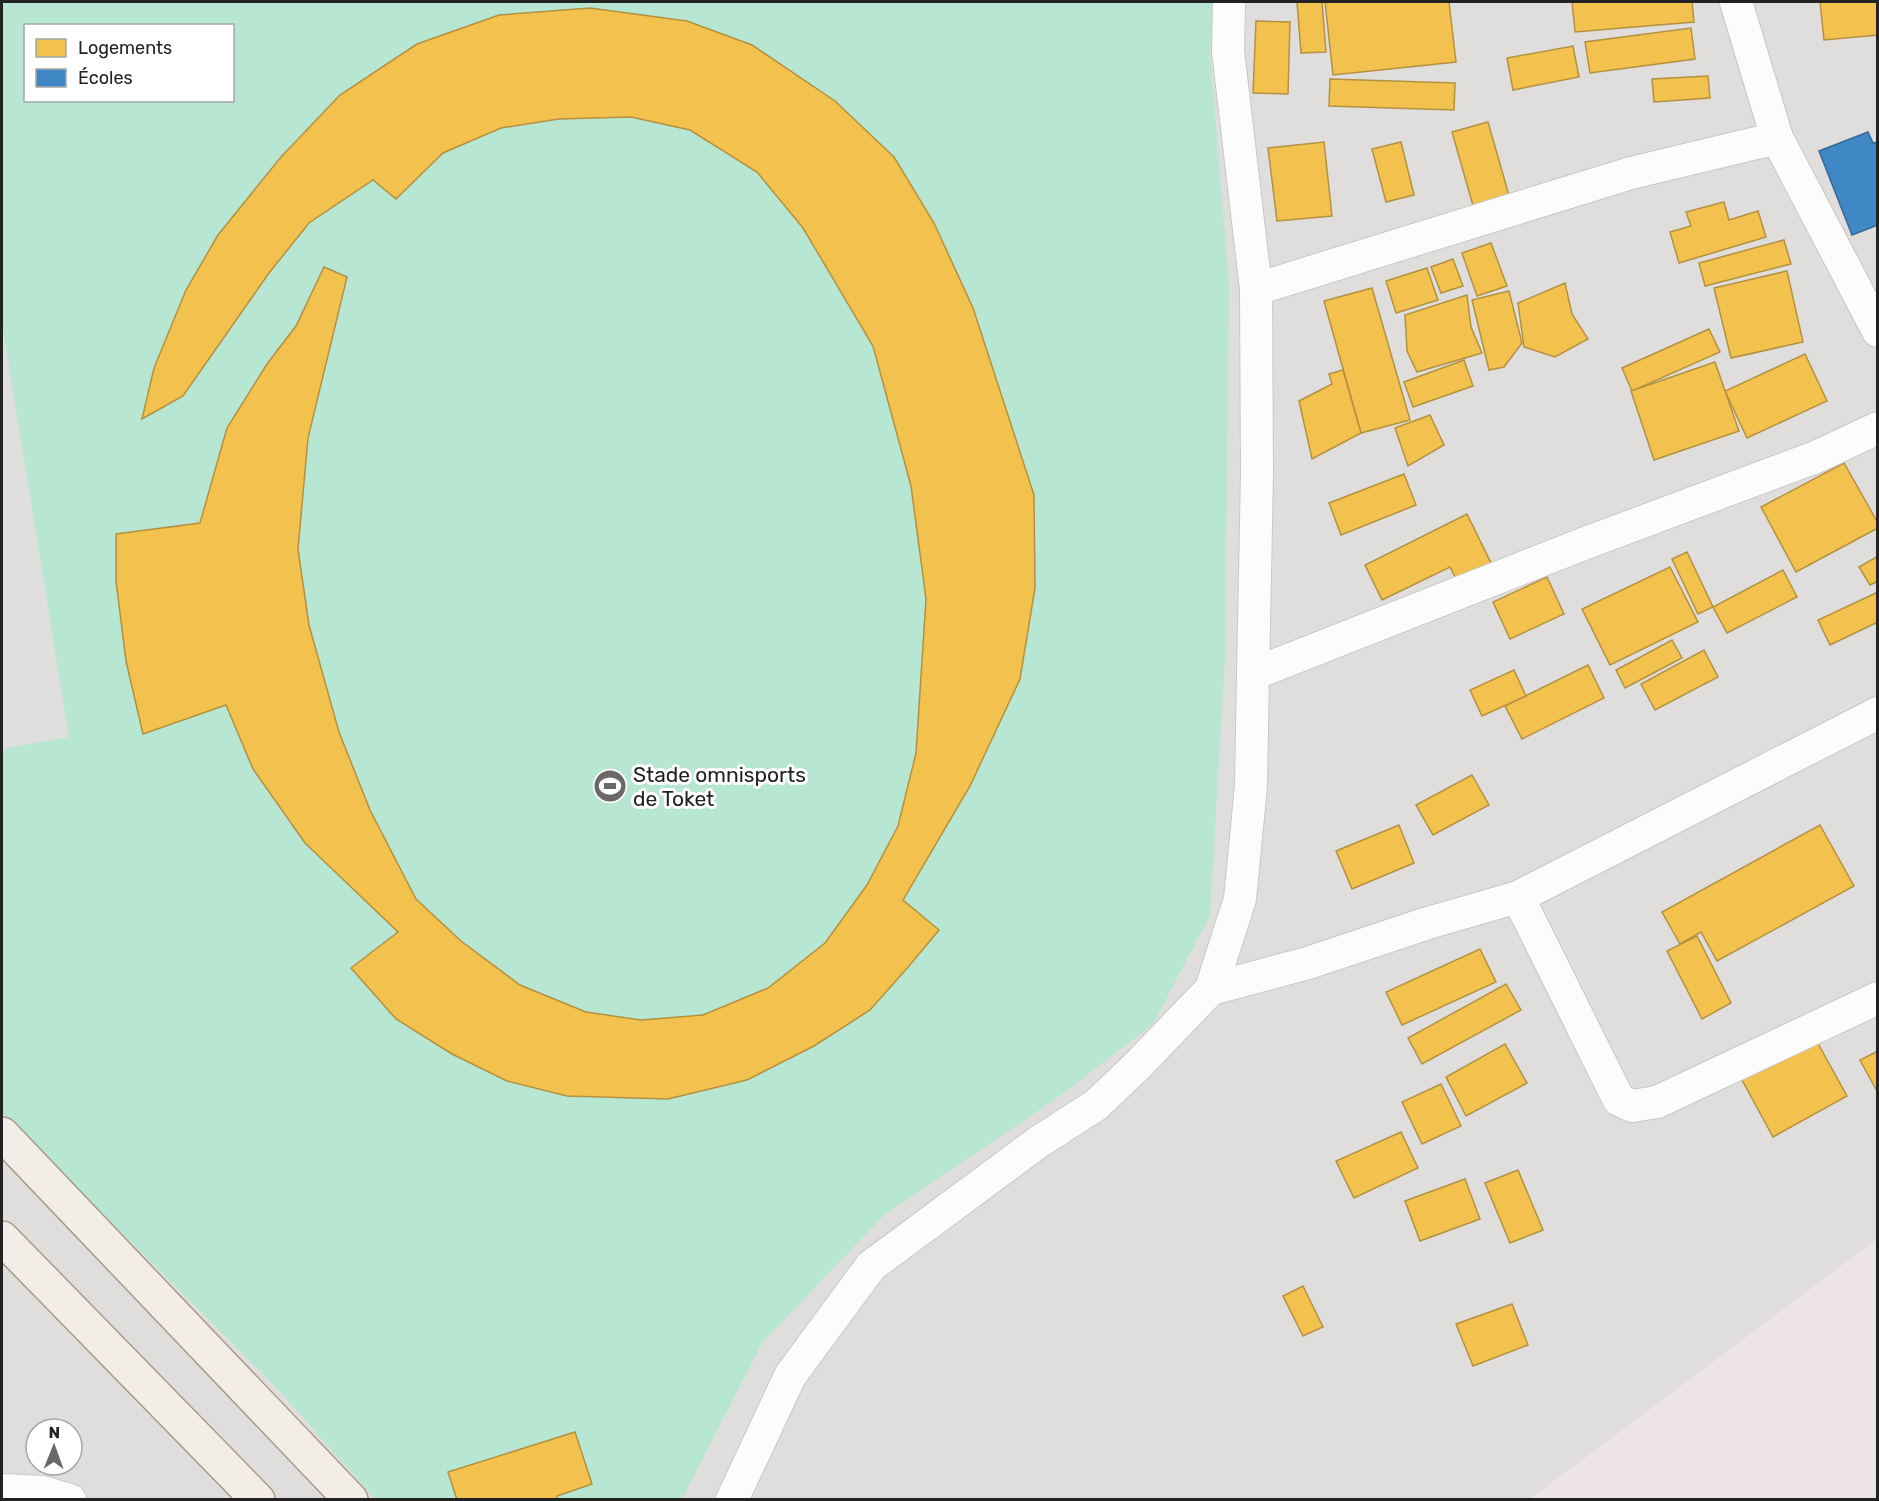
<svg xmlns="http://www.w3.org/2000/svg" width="1879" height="1501" viewBox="0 0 1879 1501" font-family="Rubik,sans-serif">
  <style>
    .residential { fill: #dfdedc; fill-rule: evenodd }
    .industrial { fill: #ede4e9 }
    .pitch { fill: #b7e6d2; fill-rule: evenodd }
    .parking { fill: #e0dfde }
    .homes { fill: #f2c14e; stroke: #b49141; stroke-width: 1.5 }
    .schools { fill: #3f88c5; stroke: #366994; stroke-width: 1.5 }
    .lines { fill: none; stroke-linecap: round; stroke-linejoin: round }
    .street-casing { stroke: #c9c8c7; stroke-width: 34 }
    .primary-casing { stroke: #a79c86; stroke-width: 36 }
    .street { stroke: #fdfcfc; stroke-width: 32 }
    .primary { stroke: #f3ede7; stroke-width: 33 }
    .labels { text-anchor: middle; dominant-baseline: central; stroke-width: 6; stroke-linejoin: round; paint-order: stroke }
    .poi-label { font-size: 21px; fill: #222; stroke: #fff; text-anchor: start }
  </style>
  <rect width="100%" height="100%" fill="#f0eeeb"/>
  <path class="residential" d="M 2,2 L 1877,2 L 1877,1499 L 2,1499 ZM 26,26 L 232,26 L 232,100 L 26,100 ZM 36,1429 L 72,1429 L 72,1465 L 36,1465 Z"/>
  <path class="industrial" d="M 1877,1239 L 1877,1499 L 1530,1499 Z"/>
  <path class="pitch" d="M 2,2 L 1215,2 L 1210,51 L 1229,285 L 1225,656 L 1210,915 L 1153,1024 L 1064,1093 L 884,1215 L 762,1343 L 682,1499 L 375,1499 L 275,1386 L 2,1113 ZM 26,26 L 232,26 L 232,100 L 26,100 Z"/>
  <path class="parking" d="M 2,323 L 69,737 L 2,749 Z"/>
  <g class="homes">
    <path d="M 1297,2 L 1322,2 L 1326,52 L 1301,53 Z"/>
    <path d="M 1325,2 L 1449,2 L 1456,62 L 1333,75 Z"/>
    <path d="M 1572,2 L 1692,2 L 1694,22 L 1575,32 Z"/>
    <path d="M 1820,2 L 1878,2 L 1878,35 L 1824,40 Z"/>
    <path d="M 590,8 L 687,21 L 752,45 L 835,101 L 894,157 L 934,223 L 973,308 L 1034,495 L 1035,588 L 1020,679 L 970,786 L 903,900 L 939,930 L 909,966 L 870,1010 L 814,1046 L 747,1080 L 668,1099 L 567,1096 L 507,1081 L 452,1054 L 396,1019 L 351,968 L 398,932 L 305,843 L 253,769 L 226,705 L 143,734 L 126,661 L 116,581 L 116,534 L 200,523 L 227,428 L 267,364 L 296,326 L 324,267 L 347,277 L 308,438 L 298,549 L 309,625 L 339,732 L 370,810 L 416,899 L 461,941 L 520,985 L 586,1012 L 641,1020 L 703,1015 L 768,988 L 825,943 L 867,885 L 898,826 L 916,753 L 926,599 L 911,486 L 873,346 L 803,228 L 757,172 L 690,130 L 631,117 L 559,119 L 501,128 L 443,153 L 396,199 L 373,180 L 309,223 L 269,273 L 183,396 L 142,419 L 154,368 L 186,290 L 218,235 L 281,157 L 340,95 L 417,44 L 499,15 Z"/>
    <path d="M 1256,21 L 1290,22 L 1288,94 L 1253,93 Z"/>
    <path d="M 1691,28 L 1695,59 L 1590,73 L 1585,42 Z"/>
    <path d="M 1573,46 L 1579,77 L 1513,90 L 1507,58 Z"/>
    <path d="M 1708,76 L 1710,98 L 1654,102 L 1652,79 Z"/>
    <path d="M 1330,79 L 1455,83 L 1454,110 L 1329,106 Z"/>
    <path d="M 1488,122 L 1510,199 L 1474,209 L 1452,132 Z"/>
    <path d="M 1324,142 L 1332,216 L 1277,221 L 1268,148 Z"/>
    <path d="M 1401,142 L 1414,195 L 1386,202 L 1372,149 Z"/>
    <path d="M 1724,202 L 1729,220 L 1758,211 L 1766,237 L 1679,263 L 1670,232 L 1691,226 L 1686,212 Z"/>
    <path d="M 1784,240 L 1791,264 L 1705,286 L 1699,263 Z"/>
    <path d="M 1491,243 L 1507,286 L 1477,296 L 1462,253 Z"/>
    <path d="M 1453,259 L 1463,286 L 1441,293 L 1431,267 Z"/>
    <path d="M 1427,268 L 1438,300 L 1396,313 L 1386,281 Z"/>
    <path d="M 1787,271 L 1803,342 L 1731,358 L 1714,288 Z"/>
    <path d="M 1565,283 L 1572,314 L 1588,339 L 1555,357 L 1524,347 L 1518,303 Z"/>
    <path d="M 1372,288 L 1410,420 L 1361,433 L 1324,301 Z"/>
    <path d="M 1509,291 L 1522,343 L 1504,367 L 1489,370 L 1472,300 Z"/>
    <path d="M 1467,295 L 1471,327 L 1482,353 L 1417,372 L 1407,351 L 1405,315 Z"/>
    <path d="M 1709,329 L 1720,352 L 1632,391 L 1622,368 Z"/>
    <path d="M 1805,354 L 1827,401 L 1747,438 L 1725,391 Z"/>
    <path d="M 1464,360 L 1473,386 L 1413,407 L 1404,382 Z"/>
    <path d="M 1715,362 L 1739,431 L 1654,460 L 1631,391 Z"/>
    <path d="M 1343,370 L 1361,433 L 1312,459 L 1299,401 L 1332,384 L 1329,374 Z"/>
    <path d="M 1430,415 L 1444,445 L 1408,466 L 1395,428 Z"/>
    <path d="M 1844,463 L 1878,523 L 1878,528 L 1796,572 L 1761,507 Z"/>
    <path d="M 1404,474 L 1416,505 L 1341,535 L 1329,503 Z"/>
    <path d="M 1467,514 L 1492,565 L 1457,581 L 1450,567 L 1382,600 L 1365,565 Z"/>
    <path d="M 1687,552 L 1713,607 L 1698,614 L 1672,559 Z"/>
    <path d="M 1878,556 L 1878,581 L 1870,585 L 1859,567 Z"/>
    <path d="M 1670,567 L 1698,622 L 1610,665 L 1582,609 Z"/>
    <path d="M 1783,570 L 1797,597 L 1727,633 L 1713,607 Z"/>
    <path d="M 1547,577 L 1564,614 L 1510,639 L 1493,602 Z"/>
    <path d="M 1878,592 L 1878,622 L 1830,645 L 1818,620 Z"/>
    <path d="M 1672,640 L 1682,658 L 1625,688 L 1616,670 Z"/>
    <path d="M 1704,650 L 1718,677 L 1655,710 L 1641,684 Z"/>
    <path d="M 1588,665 L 1604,698 L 1522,739 L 1505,706 Z"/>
    <path d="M 1514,670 L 1526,696 L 1482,716 L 1470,690 Z"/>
    <path d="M 1472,775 L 1489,805 L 1433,835 L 1416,805 Z"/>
    <path d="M 1399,825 L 1414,863 L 1352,889 L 1336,851 Z"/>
    <path d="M 1820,825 L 1854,886 L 1717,961 L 1701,932 L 1680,944 L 1662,912 Z"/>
    <path d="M 1697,936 L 1731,1003 L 1702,1019 L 1667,951 Z"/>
    <path d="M 1480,949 L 1496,982 L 1402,1025 L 1386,992 Z"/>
    <path d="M 1506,984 L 1521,1010 L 1422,1064 L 1408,1038 Z"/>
    <path d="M 1815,1038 L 1847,1096 L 1773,1137 L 1741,1078 Z"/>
    <path d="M 1505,1044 L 1527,1083 L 1466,1116 L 1446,1077 Z"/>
    <path d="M 1878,1051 L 1878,1093 L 1860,1060 Z"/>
    <path d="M 1441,1084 L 1461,1126 L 1422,1144 L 1402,1102 Z"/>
    <path d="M 1401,1132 L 1418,1168 L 1354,1198 L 1336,1161 Z"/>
    <path d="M 1518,1170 L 1543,1230 L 1510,1243 L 1485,1183 Z"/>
    <path d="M 1465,1179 L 1480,1219 L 1420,1241 L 1405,1201 Z"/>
    <path d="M 1303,1286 L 1323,1327 L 1303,1336 L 1283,1296 Z"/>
    <path d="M 1512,1304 L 1528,1345 L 1473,1366 L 1456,1324 Z"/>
    <path d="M 575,1432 L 592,1484 L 557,1496 L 558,1500 L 457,1500 L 448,1472 Z"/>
  </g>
  <path class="schools" d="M 1868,132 L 1873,143 L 1878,142 L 1878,225 L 1852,235 L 1819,151 Z"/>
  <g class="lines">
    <g class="street-casing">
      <g id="street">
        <path d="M 1736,2 L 1777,138 L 1878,331"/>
        <path d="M 1256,289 L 1631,173 L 1777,138"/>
        <path d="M 1253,674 L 1583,544 L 1816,457 L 1878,428"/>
        <path d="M 1518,897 L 1619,1100 L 1632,1106 L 1657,1102 L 1878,998"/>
        <path d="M 1211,989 L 1308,963 L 1428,923 L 1518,897 L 1878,713"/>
        <path d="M 2,1490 L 43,1492 L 70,1500"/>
        <path d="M 732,1500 L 790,1376 L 871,1266 L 1037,1143 L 1096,1105 L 1138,1065 L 1211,989 L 1240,899 L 1251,786 L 1253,674 L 1257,474 L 1256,289 L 1228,51 L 1229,2"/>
      </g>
    </g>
    <g class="primary-casing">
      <g id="primary">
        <path d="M 2,1134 L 351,1500"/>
        <path d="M 2,1238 L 258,1500"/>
      </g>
    </g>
    <use href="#street" class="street"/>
    <use href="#primary" class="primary"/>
  </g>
  <defs>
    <g id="stadium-disc" transform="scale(1.725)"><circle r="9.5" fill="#6a6968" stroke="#fff"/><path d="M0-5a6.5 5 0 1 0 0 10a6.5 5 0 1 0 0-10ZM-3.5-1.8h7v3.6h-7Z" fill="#fff"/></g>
  </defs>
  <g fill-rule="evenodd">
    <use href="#stadium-disc" x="610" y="786"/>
  </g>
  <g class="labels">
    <g class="poi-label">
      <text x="633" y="774">Stade omnisports<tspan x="633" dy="24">de Toket</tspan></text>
    </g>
  </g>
  <rect width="1879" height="1501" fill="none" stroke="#222222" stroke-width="6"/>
  <rect x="24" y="24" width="210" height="78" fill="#ffffff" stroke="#a7a7a7" stroke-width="1.5"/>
  <rect x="36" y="39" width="30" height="18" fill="#f2c14e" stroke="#a7a7a7" stroke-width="1.5"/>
  <text x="78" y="54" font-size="18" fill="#222222">Logements</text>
  <rect x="36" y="69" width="30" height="18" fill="#3f88c5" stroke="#a7a7a7" stroke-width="1.5"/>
  <text x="78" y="84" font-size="18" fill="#222222">Écoles</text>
  <g transform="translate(54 1447) rotate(1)"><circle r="28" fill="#ffffff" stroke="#a7a7a7" stroke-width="1.5"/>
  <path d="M0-4.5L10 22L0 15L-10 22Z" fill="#6a6968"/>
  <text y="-9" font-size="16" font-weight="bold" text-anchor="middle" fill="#222222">N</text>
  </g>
</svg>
